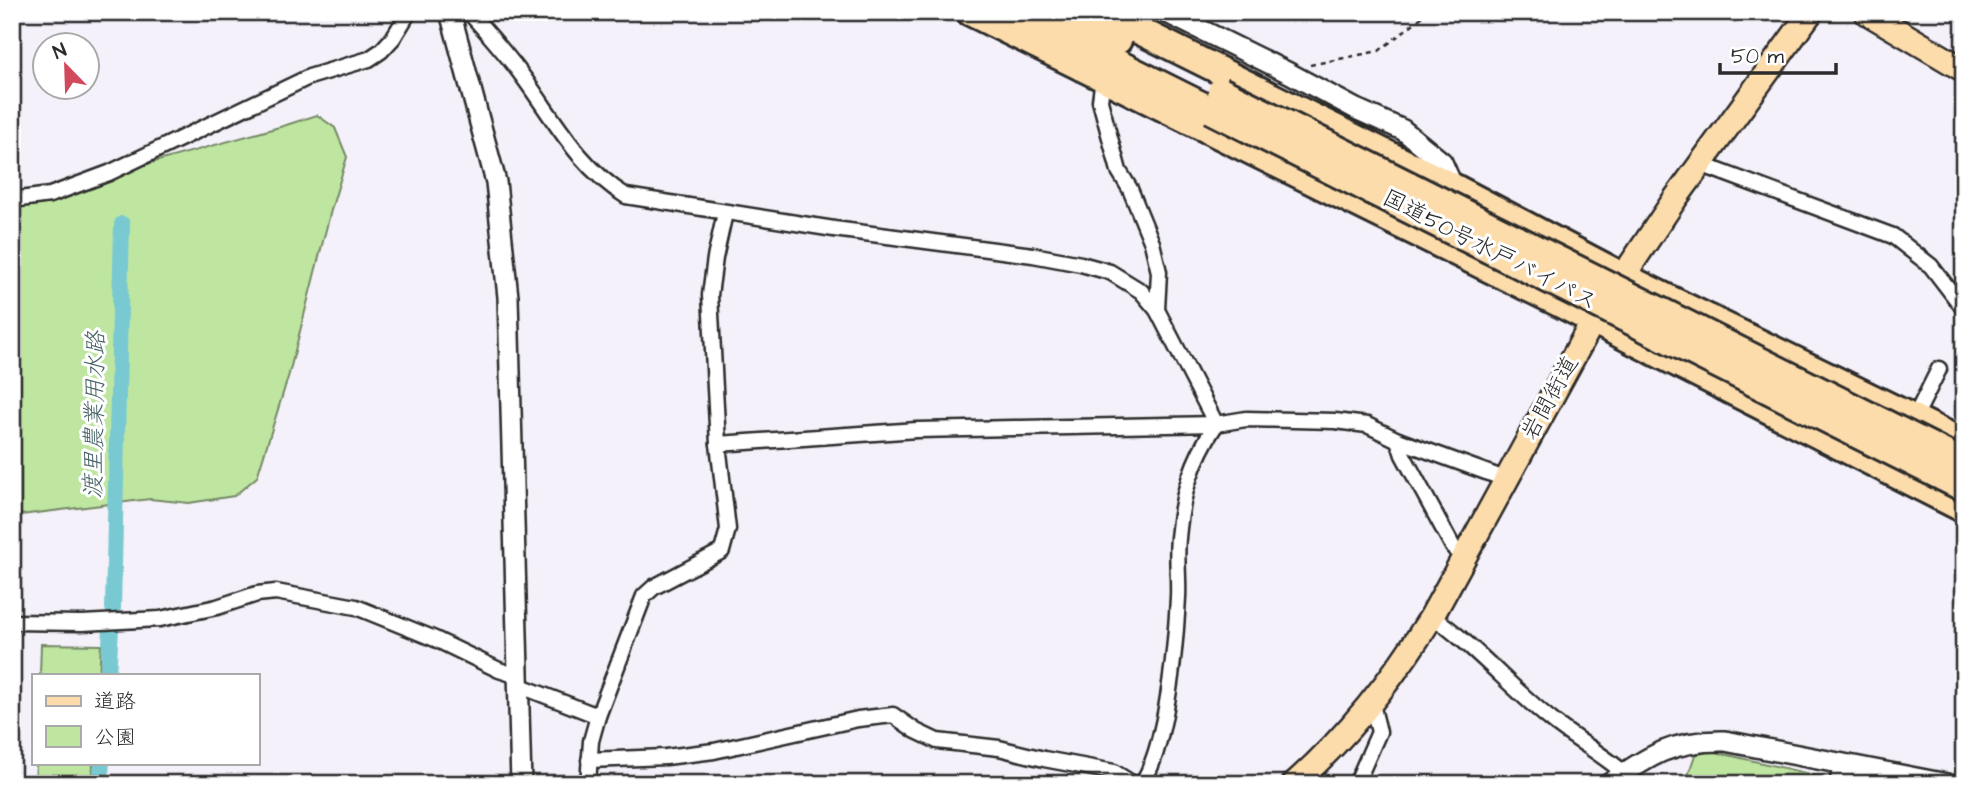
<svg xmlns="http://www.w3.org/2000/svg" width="1976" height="796" viewBox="0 0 1976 796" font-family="'Architects Daughter','Klee One',sans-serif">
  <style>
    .green { fill: #bfe6a1; stroke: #758866; stroke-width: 2 }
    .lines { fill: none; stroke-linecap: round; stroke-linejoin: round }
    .canal { stroke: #78c9d1; stroke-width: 16 }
    .street-casing { stroke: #2b2b2b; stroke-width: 19 }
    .secondary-casing { stroke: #2b2b2b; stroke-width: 24 }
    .primary-casing { stroke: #2b2b2b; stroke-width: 28 }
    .highway-casing { stroke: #2b2b2b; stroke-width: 32 }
    .path { stroke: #2b2b2b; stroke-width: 2.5; stroke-dasharray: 5 5; stroke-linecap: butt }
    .street { stroke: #fff; stroke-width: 14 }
    .secondary { stroke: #fff; stroke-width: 19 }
    .primary { stroke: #fddcac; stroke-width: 23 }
    .highway { stroke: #fddcac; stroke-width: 26 }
    .highway-bridge-casing { stroke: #2b2b2b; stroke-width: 32; stroke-linecap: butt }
    .highway-bridge { stroke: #fddcac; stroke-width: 26 }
    .labels { text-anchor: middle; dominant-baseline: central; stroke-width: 6; stroke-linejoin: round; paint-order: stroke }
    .street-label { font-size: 23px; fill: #2b2b2b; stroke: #fff }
    .water-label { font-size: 24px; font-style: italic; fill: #466265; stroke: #fff }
  </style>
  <rect width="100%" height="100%" fill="#f5f1fa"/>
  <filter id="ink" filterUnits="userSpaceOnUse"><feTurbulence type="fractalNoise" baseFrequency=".0143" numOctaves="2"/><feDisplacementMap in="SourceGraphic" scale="14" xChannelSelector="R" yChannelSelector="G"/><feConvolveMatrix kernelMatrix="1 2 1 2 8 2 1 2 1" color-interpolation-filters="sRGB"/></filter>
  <g filter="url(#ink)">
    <g class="green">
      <path d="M 317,115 L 335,128 L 347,157 L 331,210 L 289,374 L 257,477 L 234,496 L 189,503 L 150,499 L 12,516 L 12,202 L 283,126 Z"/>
      <path d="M 41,644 L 101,645 L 99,675 L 40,675 Z"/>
      <path d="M 1711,751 L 1827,778 L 1868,784 L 1685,784 L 1695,755 Z"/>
      <path d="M 36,763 L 93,763 L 92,784 L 35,784 Z"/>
    </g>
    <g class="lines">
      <g class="canal">
        <path d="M 113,608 L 122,224"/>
        <path d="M 108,675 L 111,629"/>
        <path d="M 100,784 L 102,763"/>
      </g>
      <g class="street-casing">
        <g id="street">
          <path d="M 469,12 C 486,31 503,50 518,70 C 553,116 576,165 626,196 L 834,229 L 1033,255 L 1081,264 L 1110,272 L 1141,291 L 1157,310 L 1216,424"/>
          <path d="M 1103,78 L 1100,101 L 1119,171 L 1130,189 L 1152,243 L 1159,272 L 1157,310"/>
          <path d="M 1700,164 L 1893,236 L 1931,266 L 1964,309"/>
          <path d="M 12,200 L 50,195 L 109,173 L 309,77 L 369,59 L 381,51 L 393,38 L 409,12"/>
          <path d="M 1914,419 L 1939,369"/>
          <path d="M 1398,440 L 1403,455 L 1453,547 L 1463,559"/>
          <path d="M 718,444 L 917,430 L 1216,424 L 1246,419 L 1335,421 L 1367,425 L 1398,440 L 1505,479"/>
          <path d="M 1432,616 C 1475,646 1509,686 1550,719 C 1574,739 1601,753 1624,773"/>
          <path d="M 12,622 L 82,623 L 160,619 L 217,607 L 257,594 L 276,592 L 356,607 L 435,639 L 499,670 L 518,676"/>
          <path d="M 518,685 L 598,716"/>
          <path d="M 589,760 L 666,757 L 714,751 L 858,719 L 893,715 L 916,731 L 937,741 L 999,748 L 1044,759 L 1114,772 L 1133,784"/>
          <path d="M 588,784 L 591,741 L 598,716 L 644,596 L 654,587 L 722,551 L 728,529 L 718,444 L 710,295 L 715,258 L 725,213"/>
          <path d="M 1142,784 C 1154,764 1159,742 1164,719 C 1172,679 1176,637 1178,597 C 1179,578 1176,558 1178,538 C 1182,493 1192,461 1216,424"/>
          <path d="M 1356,784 L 1379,732 L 1372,704"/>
        </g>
      </g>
      <g class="secondary-casing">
        <g id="secondary">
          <path d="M 450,12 L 496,182 L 508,297 L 521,784"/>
          <path d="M 1165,12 L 1289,73 L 1356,109 L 1403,130 L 1442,162 L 1453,187"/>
          <path d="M 1609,784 C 1650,755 1673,740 1725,741 L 1947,784"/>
          <path d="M 1840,784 L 1843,765"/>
        </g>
      </g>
      <g class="primary-casing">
        <g id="primary">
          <path d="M 1866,12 L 1964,70"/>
          <path d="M 1294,784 C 1349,735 1393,679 1432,616 L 1593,321 L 1675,199 L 1811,12"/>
        </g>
      </g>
      <g class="highway-casing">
        <g id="highway">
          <path d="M 970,12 L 1559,303 L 1964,509"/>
          <path d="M 1015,12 L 1211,110"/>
          <path d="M 1063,12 L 1118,40"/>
          <path d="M 1102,12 L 1453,187 L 1622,276 L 1964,443"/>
        </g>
      </g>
      <path class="path" d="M 1310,65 L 1379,51 L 1428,12"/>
      <use href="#street" class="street"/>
      <use href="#secondary" class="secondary"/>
      <use href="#primary" class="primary"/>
      <use href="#highway" class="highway"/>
      <g class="highway-bridge-casing">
        <g id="highway-bridge">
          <path d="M 1221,91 L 1964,463"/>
          <path d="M 1211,110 L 1964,488"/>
        </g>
      </g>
      <use href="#highway-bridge" class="highway-bridge"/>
    </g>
  </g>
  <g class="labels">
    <g class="street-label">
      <text transform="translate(1490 250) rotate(27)">国道50号水戸バイパス</text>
      <text transform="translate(1550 398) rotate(-61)">岩間街道</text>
    </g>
    <g class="water-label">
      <text transform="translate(95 415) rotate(-89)">渡里農業用水路</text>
    </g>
  </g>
  <rect width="1976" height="796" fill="none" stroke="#fff" stroke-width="42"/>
  <rect x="21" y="21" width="1934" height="754" fill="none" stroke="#2b2b2b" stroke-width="2.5" filter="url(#ink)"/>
  <rect x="32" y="674" width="228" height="91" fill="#ffffff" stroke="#aaaaaa" stroke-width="2"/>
  <rect x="46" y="696" width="35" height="10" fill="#fddcac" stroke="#aaaaaa" stroke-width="2"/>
  <text x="94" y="708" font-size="21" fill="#2b2b2b">道路</text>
  <rect x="46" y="726" width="35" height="21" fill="#bfe6a1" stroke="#aaaaaa" stroke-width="2"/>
  <text x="94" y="744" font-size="21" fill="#2b2b2b">公園</text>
  <g transform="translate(66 66) rotate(337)"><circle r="33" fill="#ffffff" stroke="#aaaaaa" stroke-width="2"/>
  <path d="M0-5L12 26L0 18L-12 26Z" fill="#d1495b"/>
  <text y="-10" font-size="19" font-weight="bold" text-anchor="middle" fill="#2b2b2b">N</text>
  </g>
  <path d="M1720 63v10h116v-10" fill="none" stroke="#2b2b2b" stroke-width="3.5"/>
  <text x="1731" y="63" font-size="21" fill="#2b2b2b" stroke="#ffffff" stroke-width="5" paint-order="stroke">50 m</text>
</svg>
